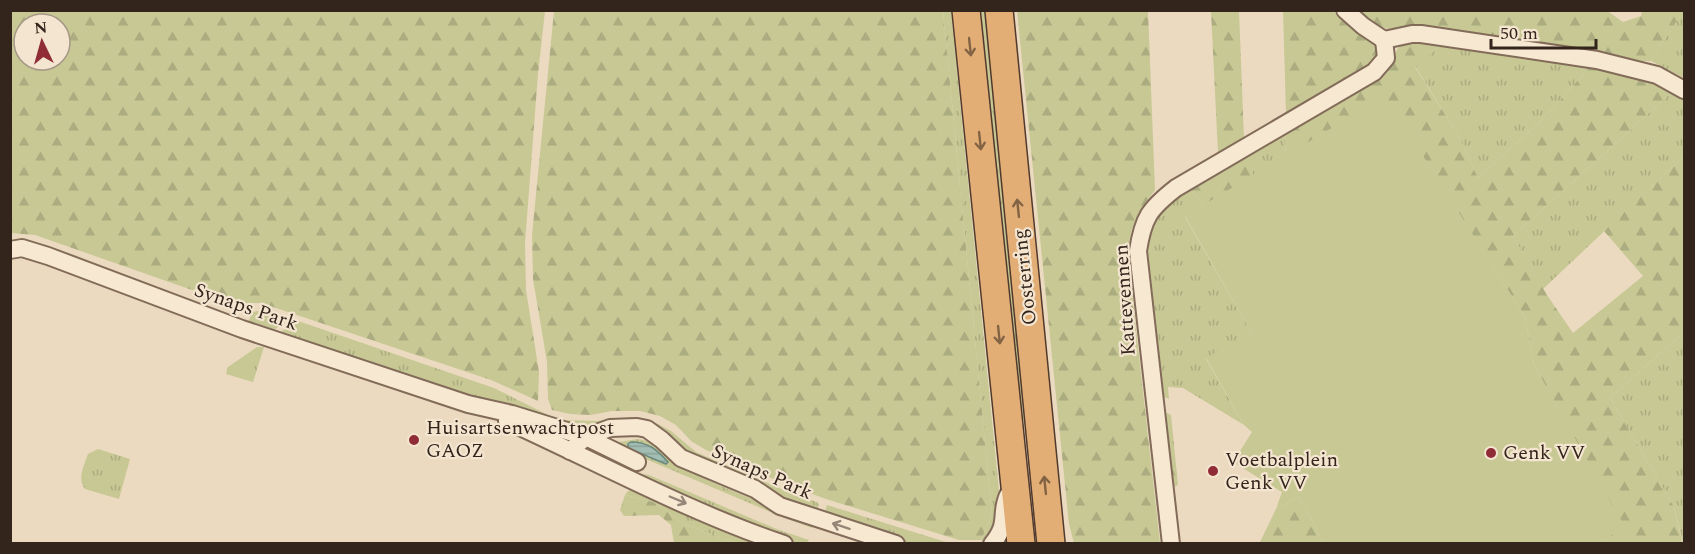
<svg xmlns="http://www.w3.org/2000/svg" width="1695" height="554" viewBox="0 0 1695 554" font-family="Spectral,serif">
  <style>
    .grass { fill: url(#grass-tufts) }
    .forest { fill: url(#forest-firs); fill-rule: evenodd }
    .garden { fill: #c7c894 }
    .water { fill: url(#water-rules); stroke: #6a8a80; stroke-width: 1.5 }
    .lines { fill: none; stroke-linecap: round; stroke-linejoin: round }
    .minor-casing { stroke: #836b59; stroke-width: 20 }
    .trunk-casing { stroke: #513a2d; stroke-width: 30 }
    .minor { stroke: #f7e8d2; stroke-width: 16 }
    .trunk { stroke: #e3ae76; stroke-width: 27 }
    .oneway { stroke: #826344 }
    .oneway2 { stroke: #958677 }
    .poi-dot { fill: #8f2c35; stroke: #f3e5cf; stroke-width: 2 }
    .labels { text-anchor: middle; dominant-baseline: central; stroke-width: 4.5; stroke-linejoin: round; paint-order: stroke }
    .street-label { font-size: 20px; fill: #33251c; stroke: #f3e5cf }
    .poi-label { font-size: 20px; fill: #33251c; stroke: #f3e5cf; text-anchor: start }
  </style>
  <defs>
    <pattern id="grass-tufts" width="24" height="20" patternUnits="userSpaceOnUse" patternTransform="scale(1.5)"><rect width="24" height="20" fill="#c7c894"/><path d="M3 7l-1-3M5 7V3M7 7l1-3M15 17l-1-3M17 17v-4M19 17l1-3" fill="none" stroke="#abac7f"/></pattern>
    <pattern id="forest-firs" width="22" height="20" patternUnits="userSpaceOnUse" patternTransform="scale(1.5)"><rect width="22" height="20" fill="#c7c894"/><path d="M5 1l3.5 6h-7zM16 11l3.5 6h-7z" fill="#abac7f"/></pattern>
    <pattern id="water-rules" width="6" height="5" patternUnits="userSpaceOnUse" patternTransform="scale(1.5)"><rect width="6" height="5" fill="#a2bdb3"/><path d="M0 2.5h6" fill="none" stroke="#8ca299"/></pattern>
  </defs>
  <rect width="100%" height="100%" fill="#ebdac0"/>
  <g class="grass">
    <path d="M 1683,10 L 1684,11 L 1684,78 L 1651,61 Z"/>
    <path d="M 943,11 L 951,11 L 1001,511 L 987,542 L 981,540 L 992,515 Z"/>
    <path d="M 976,11 L 988,11 L 1038,490 L 1032,492 L 1024,422 L 1015,390 Z"/>
    <path d="M 1444,43 L 1591,66 L 1540,122 L 1478,178 L 1457,133 L 1415,66 Z"/>
    <path d="M 1672,92 L 1684,99 L 1684,156 L 1543,289 L 1513,236 Z"/>
    <path d="M 1286,128 L 1285,157 L 1253,176 L 1253,150 Z"/>
    <path d="M 1188,187 L 1204,205 L 1185,217 L 1251,332 L 1206,359 L 1244,425 L 1183,388 L 1168,387 L 1169,399 L 1160,395 L 1146,257 L 1151,222 L 1160,211 Z"/>
    <path d="M 258,311 L 288,319 L 273,331 L 248,323 L 252,312 Z"/>
    <path d="M 298,321 L 494,388 L 554,418 L 554,423 L 279,333 Z"/>
    <path d="M 1684,332 L 1684,543 L 1683,543 L 1674,507 L 1610,398 Z"/>
    <path d="M 257,347 L 264,347 L 253,382 L 226,374 L 228,367 Z"/>
    <path d="M 1167,413 L 1171,415 L 1178,485 L 1172,488 L 1161,414 Z"/>
    <path d="M 630,417 L 658,424 L 671,431 L 696,452 L 786,491 L 817,502 L 819,505 L 815,514 L 695,459 L 669,437 L 590,430 L 562,425 L 563,420 L 597,421 Z"/>
    <path d="M 637,439 C 660,441 673,462 692,472 C 731,492 773,508 814,522 L 812,528 L 787,519 L 615,446 L 619,442 Z"/>
    <path d="M 98,449 L 130,459 L 119,499 L 85,489 C 77,479 84,465 88,454 Z"/>
    <path d="M 636,473 L 649,475 L 779,530 L 809,540 L 807,543 L 798,543 L 789,540 L 635,475 Z"/>
    <path d="M 636,489 L 762,543 L 734,543 L 685,524 L 653,502 L 625,495 L 628,491 Z"/>
    <path d="M 827,505 L 949,543 L 909,543 L 823,517 Z"/>
  </g>
  <g class="forest">
    <path d="M 11,10 L 545,11 L 538,74 L 525,243 L 526,290 L 539,372 L 538,401 L 491,380 L 261,303 L 229,303 L 35,235 L 11,233 ZM 24,24 L 60,24 L 60,60 L 24,60 Z"/>
    <path d="M 1606,10 L 1623,22 L 1641,16 L 1642,11 L 1683,11 L 1651,61 L 1643,61 L 1533,46 L 1394,30 L 1380,27 L 1356,11 Z"/>
    <path d="M 554,11 L 943,11 L 992,515 L 981,540 L 959,540 L 826,499 L 785,484 L 706,450 L 691,441 L 676,425 L 660,416 L 640,411 L 612,411 L 590,415 L 570,414 L 552,410 L 548,399 L 547,362 L 533,279 L 532,235 Z"/>
    <path d="M 1017,11 L 1148,11 L 1155,190 C 1137,214 1129,227 1128,258 L 1160,543 L 1074,543 L 1069,524 Z"/>
    <path d="M 1211,11 L 1239,11 L 1244,139 L 1218,153 Z"/>
    <path d="M 1283,11 L 1333,11 C 1346,26 1371,34 1379,52 L 1375,60 L 1286,114 Z"/>
    <path d="M 1414,39 L 1444,43 L 1415,67 L 1457,133 L 1478,178 L 1540,122 L 1591,66 L 1638,77 L 1672,92 L 1513,236 L 1547,295 L 1573,333 L 1643,276 L 1604,231 L 1684,156 L 1684,332 L 1610,398 L 1674,507 L 1682,541 L 1678,544 L 1598,543 L 1624,527 L 1534,365 L 1525,317 L 1385,97 L 1285,157 L 1286,128 L 1386,69 L 1398,48 L 1404,42 Z"/>
    <path d="M 1253,150 L 1253,176 L 1204,205 L 1188,187 Z"/>
    <path d="M 625,495 L 653,502 L 685,524 L 734,543 L 674,543 L 671,525 L 659,515 L 624,516 L 620,510 Z"/>
    <path d="M 1299,497 L 1324,543 L 1259,544 L 1276,509 Z"/>
  </g>
  <path class="garden" d="M 1385,96 L 1525,317 L 1534,365 L 1625,527 L 1598,543 L 1324,543 L 1299,497 L 1276,509 L 1282,492 L 1233,462 L 1252,432 L 1244,425 L 1206,358 L 1251,332 L 1185,216 Z"/>
  <path class="water" d="M 631,442 C 649,442 657,450 668,462 L 666,464 L 661,462 L 628,448 L 628,444 Z"/>
  <g class="lines">
    <g class="minor-casing">
      <g id="minor">
        <path d="M 1345,10 L 1363,26 L 1384,40 L 1412,34 L 1421,34 L 1597,60 L 1657,75 L 1684,90"/>
        <path d="M 10,250 L 22,248 L 48,256 L 242,329 L 468,404 L 512,414 L 586,437 L 637,462"/>
        <path d="M 507,421 C 597,462 691,513 784,544"/>
        <path d="M 570,451 L 586,437 L 610,428 L 637,427 L 647,429 L 662,440 L 681,458 L 755,489 L 780,506 L 896,544"/>
        <path d="M 992,544 C 1010,522 999,515 1008,495"/>
        <path d="M 1171,544 L 1138,251 C 1143,218 1149,209 1176,188 L 1374,72 L 1386,58 L 1384,40"/>
      </g>
    </g>
    <g class="trunk-casing">
      <g id="trunk">
        <path d="M 966,10 L 1021,544"/>
        <path d="M 999,10 L 1051,544"/>
      </g>
    </g>
    <use href="#minor" class="minor"/>
    <use href="#trunk" class="trunk"/>
  </g>
  <defs><path id="oneway-shaft" d="M-6 0H5M1.5-3L5.5 0L1.5 3" fill="none" stroke-width="1.6" stroke-linecap="round" stroke-linejoin="round" transform="scale(1.5)"/></defs>
  <g class="oneway">
    <use href="#oneway-shaft" transform="translate(970 47) rotate(84)"/>
    <use href="#oneway-shaft" transform="translate(980 141) rotate(84)"/>
    <use href="#oneway-shaft" transform="translate(1018 208) rotate(-96)"/>
    <use href="#oneway-shaft" transform="translate(999 335) rotate(84)"/>
    <use href="#oneway-shaft" transform="translate(1045 485) rotate(-96)"/>
  </g>
  <g class="oneway2">
    <use href="#oneway-shaft" transform="translate(678 500) rotate(23)"/>
    <use href="#oneway-shaft" transform="translate(841 526) rotate(-162)"/>
  </g>
  <g class="poi-dot">
    <circle cx="414" cy="440" r="6"/>
    <circle cx="1491" cy="453" r="6"/>
    <circle cx="1213" cy="471" r="6"/>
  </g>
  <g class="labels">
    <g class="street-label">
      <text transform="translate(1025 277) rotate(-96)">Oosterring</text>
      <text transform="translate(1125 300) rotate(-94)">Kattevennen</text>
      <text transform="translate(246 307) rotate(19)">Synaps Park</text>
      <text transform="translate(762 472) rotate(24)">Synaps Park</text>
    </g>
    <g class="poi-label">
      <text x="426" y="428">Huisartsenwachtpost<tspan x="426" dy="23">GAOZ</tspan></text>
      <text x="1503" y="453">Genk VV</text>
      <text x="1225" y="460">Voetbalplein<tspan x="1225" dy="23">Genk VV</tspan></text>
    </g>
  </g>
  <rect width="1695" height="554" fill="none" stroke="#33251c" stroke-width="24"/>
  <g transform="translate(42 42) rotate(355)"><circle r="28" fill="#f3e5cf" stroke="#a69887" stroke-width="1.5"/>
  <path d="M0-4.5L10 22L0 15L-10 22Z" fill="#8f2c35"/>
  <text y="-9" font-size="16" font-weight="bold" text-anchor="middle" fill="#33251c">N</text>
  </g>
  <path d="M1491 39v9h105v-9" fill="none" stroke="#33251c" stroke-width="3"/>
  <text x="1500" y="39" font-size="18" fill="#33251c" stroke="#f3e5cf" stroke-width="4.5" paint-order="stroke">50 m</text>
</svg>
